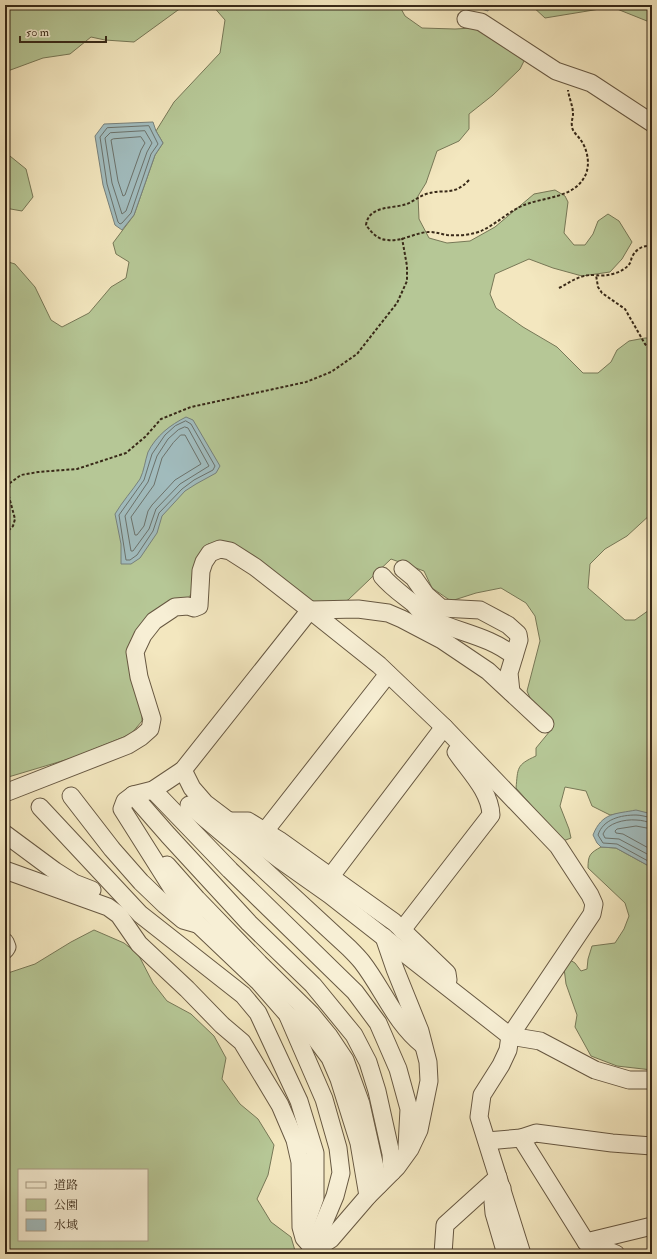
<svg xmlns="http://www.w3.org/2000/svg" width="657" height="1259" viewBox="0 0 657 1259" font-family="'IM FELL Double Pica','Noto Serif JP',serif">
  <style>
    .green { fill: #b6c796; stroke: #777857; fill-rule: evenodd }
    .water { fill: #a1bcbe; stroke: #77817c }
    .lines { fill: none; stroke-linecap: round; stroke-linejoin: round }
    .shore { stroke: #6c726b; stroke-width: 1 }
    .minor-casing { stroke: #675842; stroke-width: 19 }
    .path { stroke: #382918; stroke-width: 2; stroke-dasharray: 3 2; stroke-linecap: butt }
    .minor { stroke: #f7efd5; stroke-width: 17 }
  </style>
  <rect width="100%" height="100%" fill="#f3e7bf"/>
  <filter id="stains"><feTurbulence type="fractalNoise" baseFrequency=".005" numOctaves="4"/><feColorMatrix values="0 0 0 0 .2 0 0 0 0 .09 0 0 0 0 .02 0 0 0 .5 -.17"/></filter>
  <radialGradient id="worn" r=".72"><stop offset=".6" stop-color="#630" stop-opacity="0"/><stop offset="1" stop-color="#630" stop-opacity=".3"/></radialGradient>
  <g class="green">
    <path d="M 5,5 L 188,5 L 178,10 L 134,42 L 105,40 L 91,37 L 70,54 L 43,58 L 5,72 Z"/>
    <path d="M 212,5 L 399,5 L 405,16 L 422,28 L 455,29 L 490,27 L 528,53 L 520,69 L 493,95 L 469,114 L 469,129 L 459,141 L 437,151 L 426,183 L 418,196 L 419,219 L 429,238 L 447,243 L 470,241 L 495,227 L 534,194 L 555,190 L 565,196 L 568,202 L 564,233 L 574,245 L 585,245 L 593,234 L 598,221 L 608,214 L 619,221 L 632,242 L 622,259 L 610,272 L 582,276 L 553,268 L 529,259 L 495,274 L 490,294 L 496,308 L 523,327 L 557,347 L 583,373 L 598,373 L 611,362 L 617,350 L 629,341 L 645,338 L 652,338 L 652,513 L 627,536 L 605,549 L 590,564 L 588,588 L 625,620 L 635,620 L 652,608 L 652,814 L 636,811 L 610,815 L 592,806 L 586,791 L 565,787 L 560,806 L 569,829 L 571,838 L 563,841 L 516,788 C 518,768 516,765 536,756 L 536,748 L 550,731 L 534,707 L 527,691 L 540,641 L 535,616 L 526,603 L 501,588 L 476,593 L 451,601 L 432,588 L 424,571 L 391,559 L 348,600 L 331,606 L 306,600 L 232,546 L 208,544 L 195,562 L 195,583 L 193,592 L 183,604 L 155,613 L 140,625 L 131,642 L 142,709 L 142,721 L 131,734 L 72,758 L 5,778 L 5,261 L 15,264 L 35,287 L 51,320 L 62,327 L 89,313 L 111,287 L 126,278 L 129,262 L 116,254 L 113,243 L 134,215 L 155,155 L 163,143 L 156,131 L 174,102 L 220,53 L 225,20 Z"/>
    <path d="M 531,5 L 652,5 L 652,23 L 612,7 L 545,18 Z"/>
    <path d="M 5,152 L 26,169 L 33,197 L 22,211 L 5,208 Z"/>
    <path d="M 601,847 L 616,848 L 647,865 L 652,864 L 652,1070 L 617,1066 L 591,1056 L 575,1027 L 577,1015 L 566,984 L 564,968 L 570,960 L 575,963 L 581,971 L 587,969 L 588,959 L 592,946 L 615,943 L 624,929 L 629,916 L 625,903 L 588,868 C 588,855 590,853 601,847 Z"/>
    <path d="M 94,930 L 124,943 L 138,954 L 153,983 L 167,1001 L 191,1014 L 214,1036 L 226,1058 L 222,1079 L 240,1104 L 258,1119 L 274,1145 L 268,1175 L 257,1199 L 271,1222 L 291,1237 L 296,1254 L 5,1254 L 5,974 L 35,964 L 71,942 ZM 19,1170 L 147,1170 L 147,1240 L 19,1240 Z"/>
  </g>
  <g class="water">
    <path d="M 468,5 L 490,5 L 488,11 Z"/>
    <path d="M 153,122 L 156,131 L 163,143 L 155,155 L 134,215 L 122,230 L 115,225 L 103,185 L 95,136 L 104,124 Z"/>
    <path d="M 186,417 L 193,420 L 220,466 L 216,473 L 196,484 L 185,491 L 162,516 L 157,533 L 140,558 L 131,564 L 121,564 L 121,544 L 115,514 C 122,502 132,491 140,479 C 144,471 145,461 148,452 C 156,436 170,425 186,417 Z"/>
    <path d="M 636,810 L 652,814 L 652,864 L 647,865 L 616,848 L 601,847 L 597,843 L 593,835 C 602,812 616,814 636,810 Z"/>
  </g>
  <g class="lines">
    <g class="shore">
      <path d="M 149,126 L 158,144 L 151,154 L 131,213 L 122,223 L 120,224 L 118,222 L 107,184 L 100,137 L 107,128 Z"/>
      <path d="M 145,131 L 152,143 L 147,152 L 126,211 L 122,214 L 112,183 L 105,138 L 110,133 Z"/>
      <path d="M 141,137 L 145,143 L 141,150 L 125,195 L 123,196 L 118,181 L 111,140 L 113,139 Z"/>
      <path d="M 186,421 L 191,424 L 215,466 L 213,470 L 194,480 L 182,489 L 159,513 L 153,531 L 137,555 L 130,560 L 126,560 L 119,515 L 144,480 L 152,454 L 165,435 L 175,426 Z"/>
      <path d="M 185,427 L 188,428 L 209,466 L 180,484 L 156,509 L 149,529 L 133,551 L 131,551 L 125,516 L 148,482 L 157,456 L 168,439 L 178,430 Z"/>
      <path d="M 181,435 L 185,435 L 201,464 L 175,480 L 152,505 L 148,511 L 144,526 L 137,535 L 135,535 L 131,517 L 154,485 L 162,458 L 173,443 Z"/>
      <path d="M 652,818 C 647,817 641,815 636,815 C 621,815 603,819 598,835 L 603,843 L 617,844 L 648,861 L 652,861"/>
      <path d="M 652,823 C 647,822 642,820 636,820 C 625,819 607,823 603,834 L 605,838 L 619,839 L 649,855 L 652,856"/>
      <path d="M 652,829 L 636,826 L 617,829 L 615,831 L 616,833 L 623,834 L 652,850"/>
    </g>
    <g class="minor-casing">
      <g id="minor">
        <path d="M 466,19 L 481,22 L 556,71 L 591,83 L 652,123"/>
        <path d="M 403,569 L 414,578 L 426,595 L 441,608 L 480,610 L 508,625 L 518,634 L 519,640 L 509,673 L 511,692"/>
        <path d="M 382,576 C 391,587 403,595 414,604 C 420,611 424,616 433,620 C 460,633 489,636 514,656"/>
        <path d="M 310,610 L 183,770 L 153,790 L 133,795 L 125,801 L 122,809 L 175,893 L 198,924 L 258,981 L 287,1014 L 303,1026 L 315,1038 L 330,1058 L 339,1079 L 359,1143 L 368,1196"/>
        <path d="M 310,610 L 358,609 L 388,613 L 402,619 L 442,640 L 488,671 L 545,724"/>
        <path d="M 183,770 L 192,788 L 205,803 L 279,859 L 330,895 L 510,1036 L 540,1041 L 595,1070 L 629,1080 L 652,1080"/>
        <path d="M 153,790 L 230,870 L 355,992 L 378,1023 L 398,1069 L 409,1109 L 407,1147"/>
        <path d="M 5,793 L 128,745 L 141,737 L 150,729 L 152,719 L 139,677 L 135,652 L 143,635 L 154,621 L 175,607 L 188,606 L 194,608 L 199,606 L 201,571 L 204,562 L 210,553 L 220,549 L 230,551 L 255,567 L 310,610 L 379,665 L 444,727 L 558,846 L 590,895 L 594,904 L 592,914 L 510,1036 L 508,1050 L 501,1065 L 482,1095 L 479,1117 L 522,1254"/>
        <path d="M 133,795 L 168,835 L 249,923 L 313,985 L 354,1035 L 368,1062 L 377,1091 L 391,1154 L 392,1172"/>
        <path d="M 71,796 L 112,849 L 141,882 L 165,905 L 183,920 L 197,924"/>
        <path d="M 189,805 L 246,853 L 349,948 C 353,952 358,957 362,962 C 383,989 395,1023 423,1045"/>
        <path d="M 40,807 L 140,914 L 243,995 L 258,1013 L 299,1101 L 315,1153 L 315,1198 L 304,1229"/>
        <path d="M 229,821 L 248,821 L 279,840 L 394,922 L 447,973 L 448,980"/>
        <path d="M 265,831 L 388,674"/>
        <path d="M 5,834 L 55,871 L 74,883 L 92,890"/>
        <path d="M 167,865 L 197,899 L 259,963 L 311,1014 L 329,1036 L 345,1060 L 361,1104 L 379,1185"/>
        <path d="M 5,870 L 108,907 L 119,915 L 139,944 L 187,989 L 222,1025 L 242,1042 L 280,1105 L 295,1140 L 300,1162 L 301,1227 L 304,1238 L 311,1246 L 320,1246 L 331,1239 L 368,1196 L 397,1167 L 410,1149 L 419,1130 L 429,1081 L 428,1062 L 420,1031 L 395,969 L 384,937"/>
        <path d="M 331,876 L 444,727"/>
        <path d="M 402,930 L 491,815 C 490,791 469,771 456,752"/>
        <path d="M 5,942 L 7,947 L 5,950"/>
        <path d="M 288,1016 L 324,1099 L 338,1148 L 341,1173 L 335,1196 L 314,1246"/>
        <path d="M 521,1138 L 586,1242 L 616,1254"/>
        <path d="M 487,1141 L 521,1138 L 536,1133 L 612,1143 L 652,1146"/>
        <path d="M 502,1188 L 493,1202 L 494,1213 L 506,1254"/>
        <path d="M 586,1242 L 652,1226"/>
        <path d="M 443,1254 L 445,1225 L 498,1177"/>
      </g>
    </g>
    <g class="path">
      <path d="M 469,180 C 453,197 445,188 426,194 C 420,196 414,201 407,204 C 392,209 369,205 366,225 C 372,233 378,240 388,240 C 402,242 416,232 429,232 C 436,232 441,234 447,235 C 457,236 474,235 483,230 C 498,223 509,211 524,205 C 544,197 574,198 585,176 C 591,164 587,148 580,139 C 577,135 572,131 572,126 C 571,122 573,118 573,114 C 573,106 569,98 568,90"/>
      <path d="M 652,246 C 643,245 636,249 632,257 C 631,259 631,262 630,263 C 624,273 606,277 596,275 L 598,287 L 602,293 L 625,309 L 645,344 L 652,352"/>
      <path d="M 559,288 C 572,281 581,274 596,275"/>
      <path d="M 5,534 L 13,526 L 15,519 L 8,493 L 10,483 L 21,475 L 38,472 L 77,469 L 126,453 L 145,437 L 161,419 L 191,407 L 306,382 L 331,372 L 357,354 L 397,303 L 407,281 L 407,266 L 402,238"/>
    </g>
    <use href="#minor" class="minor"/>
  </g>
  <rect width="657" height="1259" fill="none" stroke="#f3e7bf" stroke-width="20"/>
  <rect x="6" y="6" width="645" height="1247" fill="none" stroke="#382918" stroke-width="2"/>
  <rect x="10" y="10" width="637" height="1239" fill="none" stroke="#382918"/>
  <rect x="18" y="1169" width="130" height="72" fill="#f7efd5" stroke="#aba089"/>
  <rect x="26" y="1182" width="20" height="6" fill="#f7efd5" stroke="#aba089"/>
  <text x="54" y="1189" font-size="12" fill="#382918">道路</text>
  <rect x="26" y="1199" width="20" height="12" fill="#b6c796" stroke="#aba089"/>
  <text x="54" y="1209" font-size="12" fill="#382918">公園</text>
  <rect x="26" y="1219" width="20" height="12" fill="#a1bcbe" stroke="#aba089"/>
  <text x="54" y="1229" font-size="12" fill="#382918">水域</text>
  <path d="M20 36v6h86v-6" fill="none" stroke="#382918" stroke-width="2"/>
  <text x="26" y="36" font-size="12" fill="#382918" stroke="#f7efd5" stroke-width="3" paint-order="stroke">50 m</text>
  <rect width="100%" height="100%" filter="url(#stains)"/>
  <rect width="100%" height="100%" fill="url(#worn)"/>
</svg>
